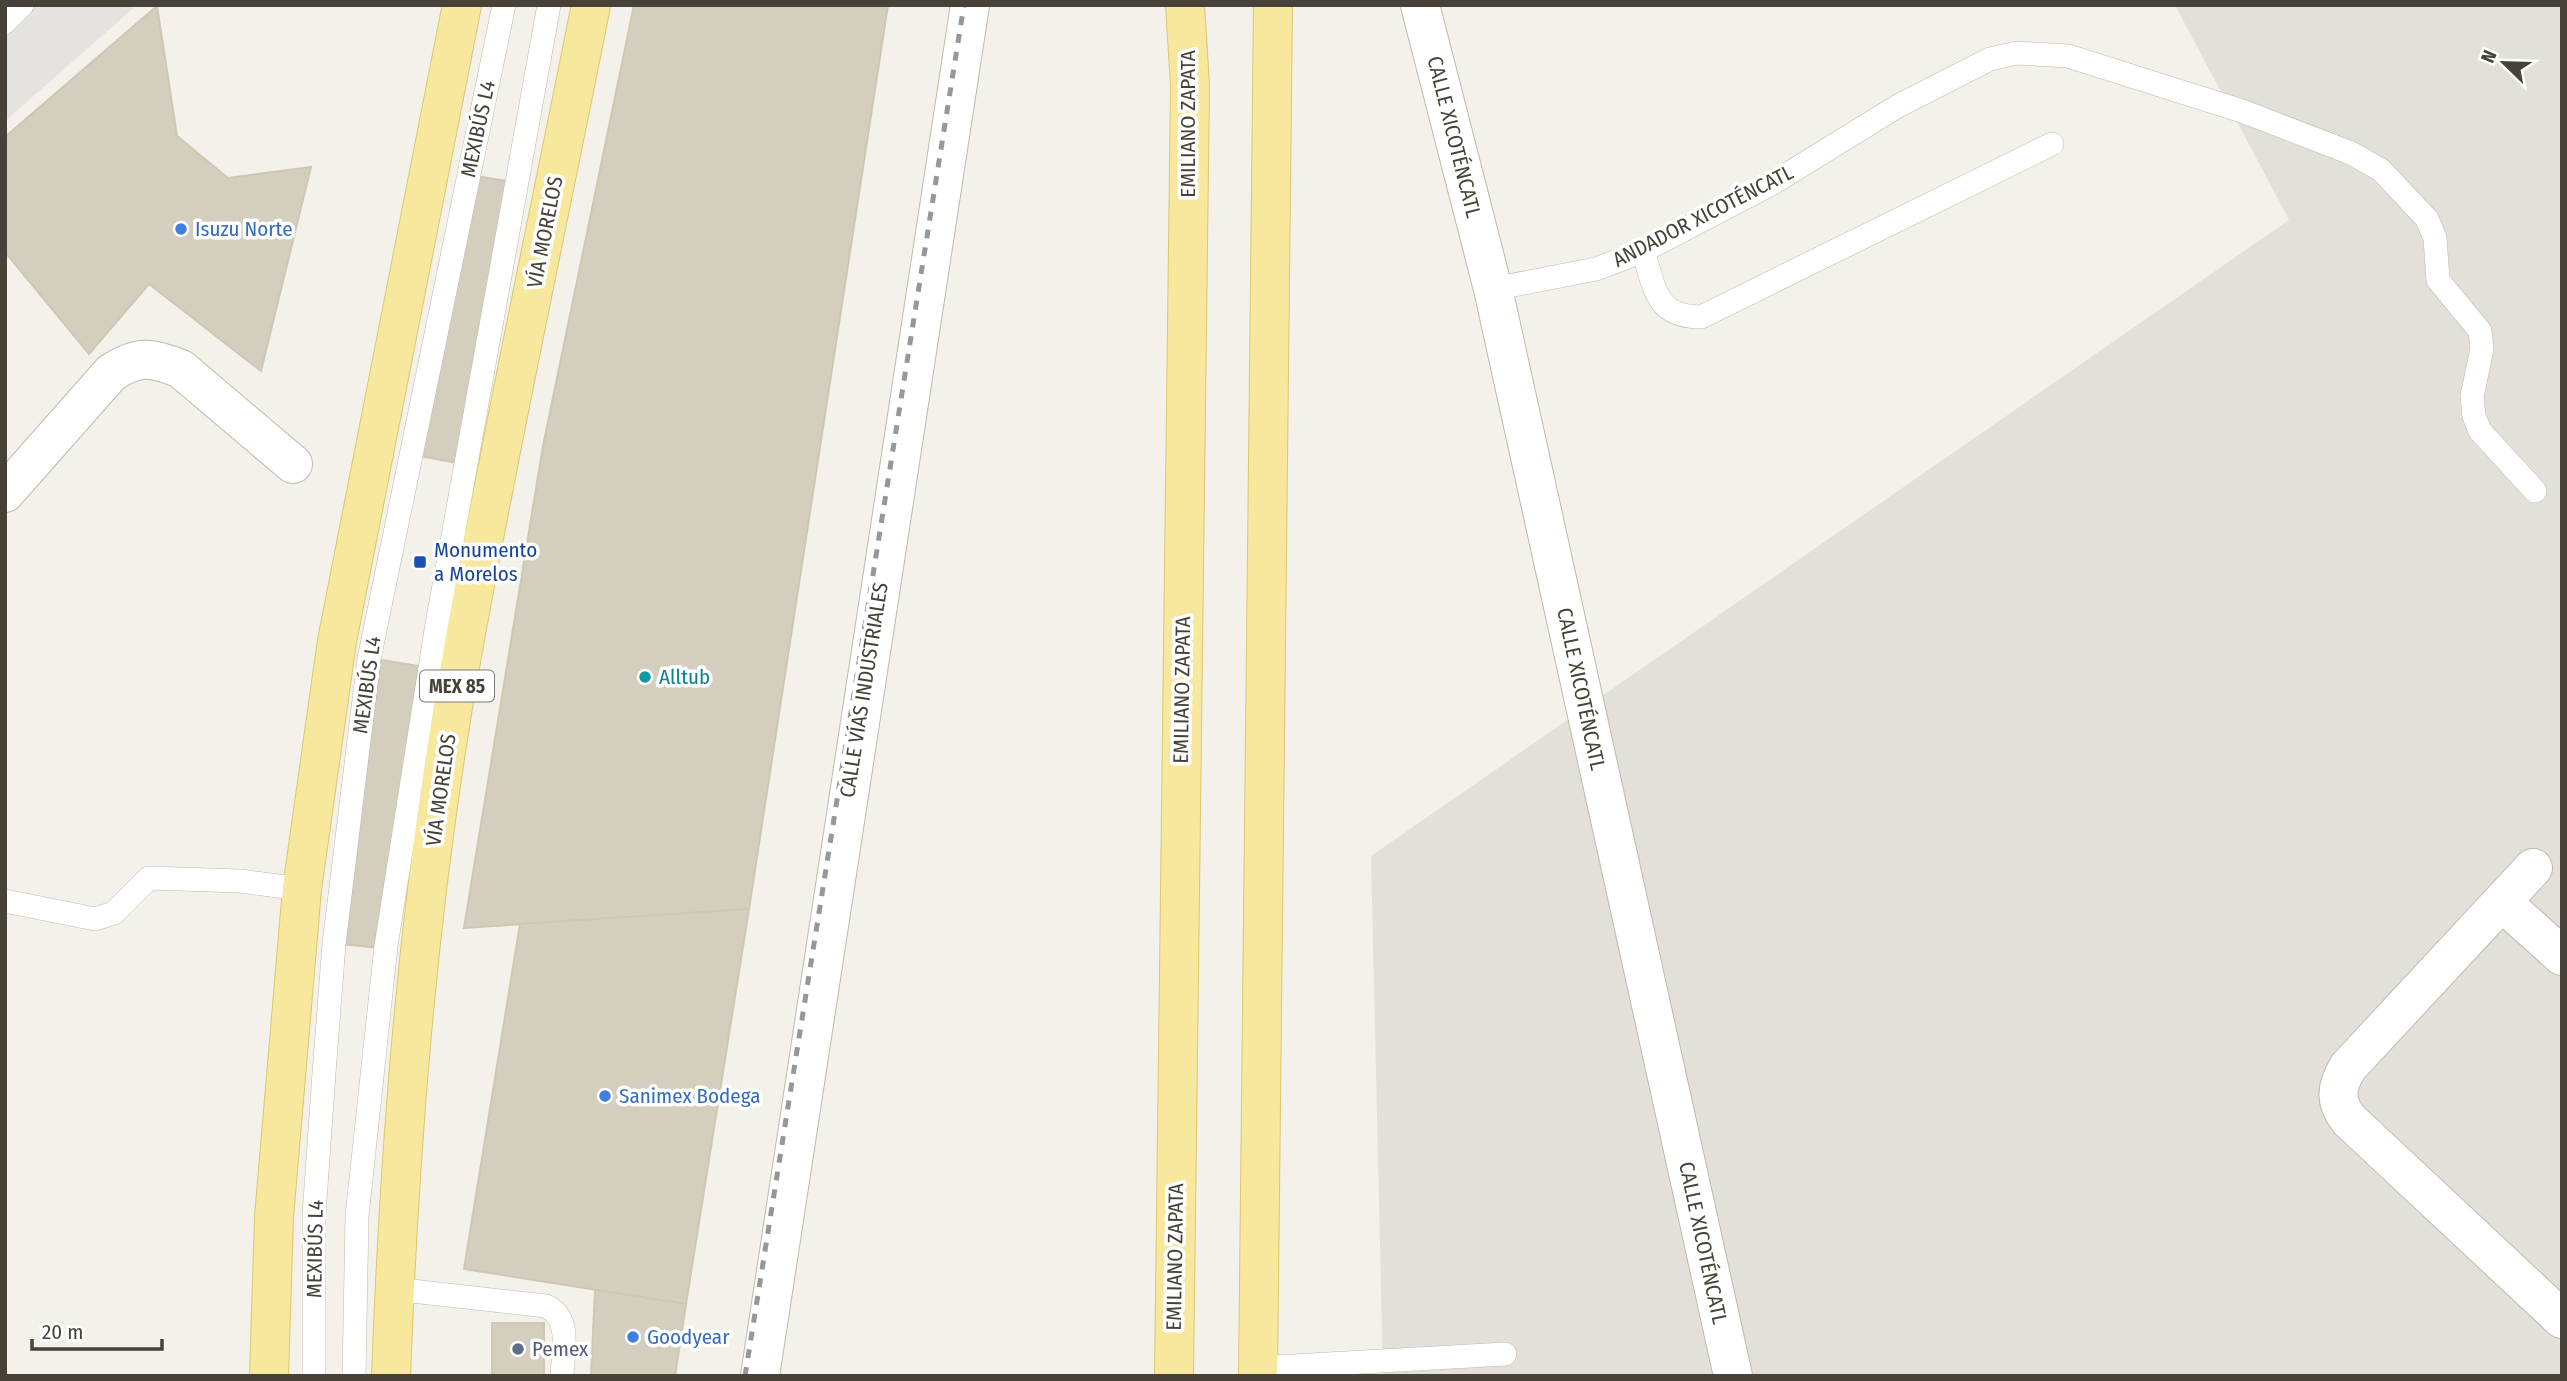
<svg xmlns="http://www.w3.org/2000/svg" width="2567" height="1381" viewBox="0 0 2567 1381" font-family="'Fira Sans Condensed',sans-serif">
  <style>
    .industrial { fill: #e3e0da }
    .parking { fill: #e5e3e0 }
    .building { fill: #d4cebf; stroke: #cec7b3; stroke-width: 2 }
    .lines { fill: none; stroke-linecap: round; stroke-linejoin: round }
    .service-casing { stroke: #bebaac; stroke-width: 24 }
    .minor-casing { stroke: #bebaac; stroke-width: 40 }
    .primary-casing { stroke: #dbc76f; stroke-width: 40 }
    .service { stroke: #fff; stroke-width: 23 }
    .minor { stroke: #fff; stroke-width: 38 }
    .primary { stroke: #f7e89e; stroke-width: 38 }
    .rail { stroke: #979797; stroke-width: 5; stroke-dasharray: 9 9; stroke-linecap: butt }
    .shop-dot { fill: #3f7fe0; stroke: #fff; stroke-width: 2.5 }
    .transit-dot { fill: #1a4fb4; stroke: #fff; stroke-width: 2.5 }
    .culture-dot { fill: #0f9aa8; stroke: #fff; stroke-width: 2.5 }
    .service-dot { fill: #5c6f8a; stroke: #fff; stroke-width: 2.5 }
    .labels { text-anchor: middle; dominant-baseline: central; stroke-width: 7; stroke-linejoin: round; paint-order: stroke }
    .shield { fill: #fff; stroke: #7e7b74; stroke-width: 2 }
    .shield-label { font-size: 19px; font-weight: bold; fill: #464238 }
    .street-label { font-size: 21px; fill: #464238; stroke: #fff }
    .shop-label { font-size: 21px; fill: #366cbe; stroke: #fff; text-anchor: start }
    .transit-label { font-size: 21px; fill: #164399; stroke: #fff; text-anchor: start }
    .culture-label { font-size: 21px; fill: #0d838f; stroke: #fff; text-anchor: start }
    .service-label { font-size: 21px; fill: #4e5e75; stroke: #fff; text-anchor: start }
  </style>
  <rect width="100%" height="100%" fill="#f3f1e9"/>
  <path class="industrial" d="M 2175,5 L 2562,5 L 2562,1376 L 1383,1376 L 1371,856 L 2289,220 Z"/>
  <path class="parking" d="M 5,5 L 137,5 L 5,121 Z"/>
  <g class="building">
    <path d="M 634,5 L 888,5 L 749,909 L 464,928 L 543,446 Z"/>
    <path d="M 157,6 L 177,136 L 228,178 L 311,167 L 261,371 L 149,284 L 89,354 L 5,252 L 5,137 Z"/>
    <path d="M 476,176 L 513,182 L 457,463 L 420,456 Z"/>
    <path d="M 381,660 L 419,666 L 379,948 L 342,944 Z"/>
    <path d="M 749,909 L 686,1304 L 464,1269 L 520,924 Z"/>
    <path d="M 595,1290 L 686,1304 L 675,1376 L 591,1376 Z"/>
    <rect x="492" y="1323" width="52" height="53"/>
  </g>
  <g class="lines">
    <g class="service-casing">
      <g id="service">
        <path d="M 5,22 L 22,5"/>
        <path d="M 1643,251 C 1655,288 1655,317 1701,317 L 2052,144"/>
        <path d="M 1493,289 L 1596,269 L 1643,251 L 1773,183 L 1898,106 L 1990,59 L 2017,53 L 2068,56 L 2242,111 L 2351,153 L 2381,170 L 2427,219 L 2435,238 L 2438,280 L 2480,331 L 2482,349 L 2472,396 L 2474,416 L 2480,431 L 2535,491"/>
        <path d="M 5,901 L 95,919 L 114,913 L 149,878 L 240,881 L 302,889"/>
        <path d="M 394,1289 L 546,1306 C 572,1318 563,1351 562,1376"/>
        <path d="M 1258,1368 L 1505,1354"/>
        <path d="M 314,1376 L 314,1215 L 324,1073 L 334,944 L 369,659 L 504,5"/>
        <path d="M 354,1376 L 357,1216 L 386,946 L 437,624 L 549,5"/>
      </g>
    </g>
    <g class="minor-casing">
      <g id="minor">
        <path d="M 1420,5 L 1493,289 L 1733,1376"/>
        <path d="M 5,493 L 111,373 C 138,355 152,357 181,369 L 293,464"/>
        <path d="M 2533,868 L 2348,1067 C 2336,1087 2334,1101 2349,1120 L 2562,1319"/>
        <path d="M 2503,903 L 2562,956"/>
        <path d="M 760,1376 L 970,5"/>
      </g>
    </g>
    <g class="primary-casing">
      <g id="primary">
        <path d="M 269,1376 L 274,1217 L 302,889 L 337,641 L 462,5"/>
        <path d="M 391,1376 C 400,1134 419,893 462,655 C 501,438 548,222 591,5"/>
        <path d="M 1174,1376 L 1190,85 L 1185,5"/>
        <path d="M 1258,1376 L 1273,5"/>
      </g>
    </g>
    <use href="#service" class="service"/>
    <use href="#minor" class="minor"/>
    <use href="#primary" class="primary"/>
    <path class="rail" d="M 745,1376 L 964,5"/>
  </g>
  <g class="shop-dot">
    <circle cx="181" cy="229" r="7"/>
    <circle cx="605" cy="1096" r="7"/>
    <circle cx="633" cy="1337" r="7"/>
  </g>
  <rect class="transit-dot" x="413" y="555" width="14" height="14" rx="3.5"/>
  <circle class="culture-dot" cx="645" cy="677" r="7"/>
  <circle class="service-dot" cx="518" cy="1349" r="7"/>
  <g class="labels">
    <rect class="shield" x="420" y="670.5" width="74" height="31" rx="5"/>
    <g class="shield-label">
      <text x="457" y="686">MEX 85</text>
    </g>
    <g class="street-label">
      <text transform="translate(1188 124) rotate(-90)">EMILIANO ZAPATA</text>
      <text transform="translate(478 129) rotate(-78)">MEXIBÚS L4</text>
      <text transform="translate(1454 137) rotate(76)">CALLE XICOTÉNCATL</text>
      <text transform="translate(1703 216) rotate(-27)">ANDADOR XICOTÉNCATL</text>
      <text transform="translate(545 232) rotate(-79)">VÍA MORELOS</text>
      <text transform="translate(367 685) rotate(-82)">MEXIBÚS L4</text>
      <text transform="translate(1581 689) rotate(78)">CALLE XICOTÉNCATL</text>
      <text transform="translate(864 690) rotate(-81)">CALLE VÍAS INDUSTRIALES</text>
      <text transform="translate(1182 690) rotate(-89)">EMILIANO ZAPATA</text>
      <text transform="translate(441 790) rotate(-82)">VÍA MORELOS</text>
      <text transform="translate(1703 1243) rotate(78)">CALLE XICOTÉNCATL</text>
      <text transform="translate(315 1249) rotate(-89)">MEXIBÚS L4</text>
      <text transform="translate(1175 1257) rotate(-89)">EMILIANO ZAPATA</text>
    </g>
    <g class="shop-label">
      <text x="195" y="229">Isuzu Norte</text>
      <text x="619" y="1096">Sanimex Bodega</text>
      <text x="647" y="1337">Goodyear</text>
    </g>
    <g class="transit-label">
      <text x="434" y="550">Monumento<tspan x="434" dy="24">a Morelos</tspan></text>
    </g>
    <g class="culture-label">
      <text x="659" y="677">Alltub</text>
    </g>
    <g class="service-label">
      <text x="532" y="1349">Pemex</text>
    </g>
  </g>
  <rect width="2567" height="1381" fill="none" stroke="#464238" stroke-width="14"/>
  <g transform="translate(2504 63) rotate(293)" stroke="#ffffff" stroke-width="5" paint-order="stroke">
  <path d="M0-5L12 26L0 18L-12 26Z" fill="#464238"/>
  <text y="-10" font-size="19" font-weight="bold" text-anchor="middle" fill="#464238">N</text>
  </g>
  <path d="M32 1339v10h130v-10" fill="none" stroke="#464238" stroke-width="3.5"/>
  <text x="42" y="1339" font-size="21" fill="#464238" stroke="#ffffff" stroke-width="5" paint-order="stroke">20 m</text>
</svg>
